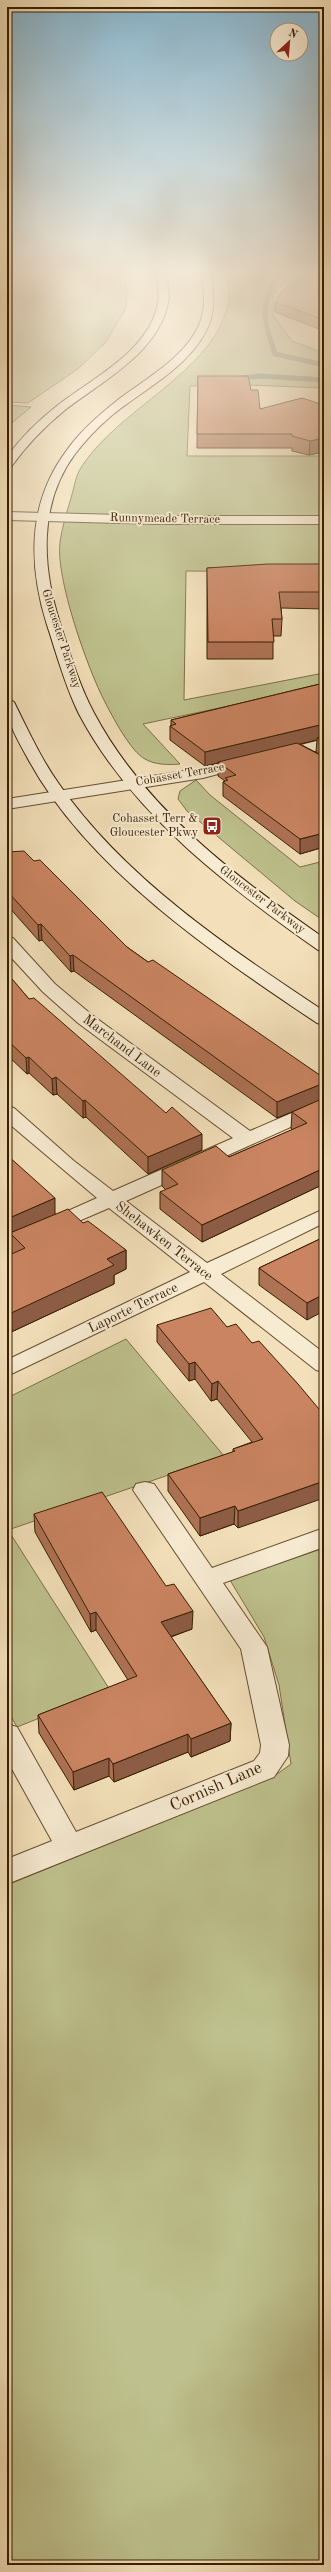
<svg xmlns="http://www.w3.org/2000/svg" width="331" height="2572" viewBox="0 0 331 2572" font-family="'Old Standard TT',serif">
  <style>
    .green { fill: #bec18d; stroke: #7b7047 }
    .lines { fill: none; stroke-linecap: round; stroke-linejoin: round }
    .stream { stroke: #737d6b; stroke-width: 5 }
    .minor-casing { stroke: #674e2f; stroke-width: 2 }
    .secondary-casing { stroke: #381e01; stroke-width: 2 }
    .minor { fill: #f7ebd2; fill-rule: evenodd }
    .secondary { fill: #f7ebd2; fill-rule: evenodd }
    .wall { fill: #ae7254; stroke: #381e01; fill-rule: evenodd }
    .shaded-wall { fill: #8d5c45; stroke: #381e01 }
    .building { fill: #ca8462; stroke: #381e01 }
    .labels { text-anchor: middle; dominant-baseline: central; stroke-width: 4; stroke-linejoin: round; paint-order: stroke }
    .far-street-label { font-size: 12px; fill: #381e01; stroke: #f7ebd2 }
    .far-poi-label { font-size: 12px; fill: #381e01; stroke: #f7ebd2; text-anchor: end }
    .street-label { font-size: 14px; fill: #381e01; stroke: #f7ebd2 }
    .near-street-label { font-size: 17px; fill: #381e01; stroke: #f7ebd2 }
  </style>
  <rect width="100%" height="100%" fill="#f3e0ba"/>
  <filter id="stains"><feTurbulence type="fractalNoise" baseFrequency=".005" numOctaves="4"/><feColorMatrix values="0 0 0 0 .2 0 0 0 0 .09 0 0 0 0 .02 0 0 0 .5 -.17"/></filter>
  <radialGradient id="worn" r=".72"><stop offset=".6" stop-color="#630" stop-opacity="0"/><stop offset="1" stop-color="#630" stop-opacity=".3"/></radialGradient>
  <g class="green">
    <path d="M 7,273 L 122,273 L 127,287 L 126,308 L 106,342 L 79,368 L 28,403 L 7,402 Z"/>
    <path d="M 225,273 L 293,273 L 273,294 L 273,315 L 292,341 L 324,353 L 324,388 L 247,385 L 190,386 L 187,456 L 324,456 L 324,572 L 186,571 L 184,700 L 324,673 L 324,686 L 143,724 L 180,764 C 169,765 155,765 145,759 C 131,752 112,716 105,702 C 88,670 55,577 60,542 C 62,527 67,512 71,498 C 74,489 75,479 79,471 C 116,408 217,372 229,300 C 230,292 227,281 225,273 Z"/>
    <path d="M 7,405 L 31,407 L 7,427 Z"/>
    <path d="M 196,780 L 210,795 L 300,867 L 324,861 L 324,921 L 295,901 L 187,811 L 178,799 L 180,791 Z"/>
    <path d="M 126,1339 L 224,1456 L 8,1530 L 110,1690 L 17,1727 L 7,1709 L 7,1398 Z"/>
    <path d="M 324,1548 L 324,2565 L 7,2565 L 7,1885 L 273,1777 L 291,1764 L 279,1685 L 264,1637 L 230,1580 Z"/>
  </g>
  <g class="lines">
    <g class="stream">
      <path d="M 280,273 C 258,305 264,319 275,354 L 324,365"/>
      <path d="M 235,379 L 261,376 L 324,380"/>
    </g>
    <g class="minor-casing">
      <g id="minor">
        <path d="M 7,512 L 158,516 L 324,516 L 324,524 L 158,524 L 7,520 Z"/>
        <path d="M 324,739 L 324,749 L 279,760 L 271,755 L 274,752 Z"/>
        <path d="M 247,757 L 252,759 L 255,762 L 252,765 L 203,778 L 7,809 L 7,799 L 203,768 Z"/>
        <path d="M 7,937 L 13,938 L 55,984 L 92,1015 L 250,1131 L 324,1099 L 324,1112 L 126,1201 L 207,1263 L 324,1209 L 324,1223 L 221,1274 L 324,1353 L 324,1372 L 316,1370 L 204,1282 L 7,1376 L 7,1360 L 190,1272 L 109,1208 L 7,1252 L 7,1238 L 97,1198 L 7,1122 L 7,1106 L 14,1108 L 74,1161 L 113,1191 L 233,1138 L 78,1023 L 43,992 L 7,953 Z"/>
        <path d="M 145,1482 L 154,1484 L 212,1568 L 324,1528 L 324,1547 L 223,1583 L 267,1647 L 289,1745 L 288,1756 L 274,1777 L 7,1884 L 7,1859 L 52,1841 L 7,1760 L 7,1724 L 17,1727 L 76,1832 L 254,1761 L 260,1753 L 261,1745 L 241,1649 L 133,1490 L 136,1484 Z"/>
      </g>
    </g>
    <g class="secondary-casing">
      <g id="secondary">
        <path d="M 156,273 L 166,273 C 167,283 170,294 168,303 C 158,353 101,382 65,410 C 44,427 26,446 11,467 L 7,469 L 7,457 C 21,437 39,420 58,405 C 93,378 149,351 158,303 C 160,294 157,283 156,273 Z"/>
        <path d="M 201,273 L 211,273 C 213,289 215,303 211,319 C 197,364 143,389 110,417 C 97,428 85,441 75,454 C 38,504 42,567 60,623 C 70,654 79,685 94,713 C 145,809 237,878 324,938 L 324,951 L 318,950 C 227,886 132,814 79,714 C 65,686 57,655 47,625 C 28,564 27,503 67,450 C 81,430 100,414 119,399 C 148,377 188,356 201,320 C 206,304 204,289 201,273 Z"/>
        <path d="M 7,698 L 14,702 C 28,730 41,759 59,784 C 125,879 229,948 324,1011 L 324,1025 L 317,1023 C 214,954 86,868 27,757 C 15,735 7,723 7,698 Z"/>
      </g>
    </g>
    <use href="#minor" class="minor"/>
    <use href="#secondary" class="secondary"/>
  </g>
  <g class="wall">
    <path d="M 324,273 L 324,331 L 275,312 L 275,302 Z"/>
    <path d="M 198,376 L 251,390 L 260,409 L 324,405 L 324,452 L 309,455 L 292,451 L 292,448 L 197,448 Z"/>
    <path d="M 324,564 L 324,609 L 281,608 L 282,619 L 281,636 L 273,636 L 273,659 L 207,659 L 207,568 Z"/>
    <path d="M 324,683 L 324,847 L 300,854 L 223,796 L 223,782 L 225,781 L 218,776 L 218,763 L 205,766 L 170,740 L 170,726 L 171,725 L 171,720 ZM 317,740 L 316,752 L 319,754 L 300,744 Z"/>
    <path d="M 7,843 L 7,852 L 34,861 L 127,947 L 148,962 L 324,1078 L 324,1184 L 202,1242 L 160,1209 L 160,1192 L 166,1190 L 162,1186 L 162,1170 L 229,1157 L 292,1130 L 291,1128 L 292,1112 L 302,1108 L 277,1118 L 74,971 L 71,972 L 42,940 L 39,941 L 7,905 Z"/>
    <path d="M 7,974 L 29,999 L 202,1150 L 148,1174 L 86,1117 L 83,1118 L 57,1094 L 53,1095 L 29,1073 L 27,1074 L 7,1055 Z"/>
    <path d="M 7,1155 L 55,1214 L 83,1223 L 126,1250 L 126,1269 L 114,1275 L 114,1284 L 7,1334 L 7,1256 L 13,1254 L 11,1252 L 10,1235 L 7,1236 Z"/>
    <path d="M 324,1237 L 307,1320 L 259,1285 L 259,1268 Z"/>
    <path d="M 157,1325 L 227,1327 L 252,1343 L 298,1384 L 238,1528 L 234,1524 L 200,1536 L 168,1491 L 168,1474 L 233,1452 L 233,1449 L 252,1442 L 217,1399 L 211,1401 L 195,1379 L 189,1381 L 157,1342 Z"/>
    <path d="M 34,1514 L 192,1629 L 171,1637 L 231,1723 L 230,1741 L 191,1757 L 188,1752 L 114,1782 L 109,1776 L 74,1790 L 39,1733 L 38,1715 L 128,1680 L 96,1630 L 91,1632 L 35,1532 Z"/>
  </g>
  <g class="shaded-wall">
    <path d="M 324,438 L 324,452 L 309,455 L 310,441 Z"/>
    <path d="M 324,724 L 324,738 L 317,738 L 317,740 L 219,763 L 218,762 L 218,763 L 205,766 L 205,752 Z"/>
    <path d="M 324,833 L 324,847 L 300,854 L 300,839 Z"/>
    <path d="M 41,924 L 42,940 L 39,941 L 38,925 Z"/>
    <path d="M 73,955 L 74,971 L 71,972 L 70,956 Z"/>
    <path d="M 29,1057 L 29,1073 L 27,1074 L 26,1058 Z"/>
    <path d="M 56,1077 L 57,1094 L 53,1095 L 52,1079 Z"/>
    <path d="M 324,1083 L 324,1099 L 277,1118 L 277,1102 Z"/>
    <path d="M 85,1100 L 86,1117 L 83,1118 L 83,1101 Z"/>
    <path d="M 202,1134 L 202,1150 L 148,1174 L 148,1157 Z"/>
    <path d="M 324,1168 L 324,1184 L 202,1242 L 202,1225 Z"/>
    <path d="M 55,1198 L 55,1215 L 10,1233 L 10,1235 L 7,1236 L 7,1219 Z"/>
    <path d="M 126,1250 L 126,1269 L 114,1275 L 114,1284 L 7,1334 L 7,1315 L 107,1259 Z"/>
    <path d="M 324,1294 L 324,1311 L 307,1320 L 307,1303 Z"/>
    <path d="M 195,1362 L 195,1379 L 189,1381 L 189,1364 Z"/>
    <path d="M 218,1381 L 217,1399 L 211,1401 L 212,1384 Z"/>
    <path d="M 324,1481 L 324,1498 L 238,1528 L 238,1511 Z"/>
    <path d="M 235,1506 L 234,1524 L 200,1536 L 200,1518 Z"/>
    <path d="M 193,1611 L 192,1629 L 161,1640 L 161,1622 Z"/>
    <path d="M 96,1612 L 96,1630 L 91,1632 L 90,1614 Z"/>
    <path d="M 231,1723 L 230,1741 L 191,1757 L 191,1739 Z"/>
    <path d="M 188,1734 L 188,1752 L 114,1782 L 113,1764 Z"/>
    <path d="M 109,1758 L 109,1776 L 74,1790 L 73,1772 Z"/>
  </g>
  <g class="building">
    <path d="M 307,273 L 324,273 L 324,320 L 275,302 L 282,291 Z"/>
    <path d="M 198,376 L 248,376 L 251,390 L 258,390 L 260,409 L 302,398 L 324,405 L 324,438 L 310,441 L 292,436 L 292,434 L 197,434 Z"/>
    <path d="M 268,564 L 324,564 L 324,592 L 279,592 L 282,619 L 272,619 L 274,642 L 208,642 L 207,568 Z"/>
    <path d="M 324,683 L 324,724 L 205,752 L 170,726 L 176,724 L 171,720 Z"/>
    <path d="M 324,736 L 324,743 L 317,738 Z"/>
    <path d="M 297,743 L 324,757 L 324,833 L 300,839 L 223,782 L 228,780 L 225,778 L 236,775 L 218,762 Z"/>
    <path d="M 24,851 L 34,861 L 40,860 L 127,947 L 148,962 L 153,960 L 324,1078 L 324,1083 L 277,1102 L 73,955 L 70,956 L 41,924 L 38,925 L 7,891 L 7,852 Z"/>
    <path d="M 7,974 L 13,980 L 29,999 L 34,998 L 166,1113 L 172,1107 L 202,1134 L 148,1157 L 85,1100 L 83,1101 L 56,1077 L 52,1079 L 29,1057 L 26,1058 L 7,1040 Z"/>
    <path d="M 324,1098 L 324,1168 L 202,1225 L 160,1192 L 178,1184 L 162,1170 L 216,1146 L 229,1157 L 307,1123 L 292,1112 Z"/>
    <path d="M 7,1155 L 55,1198 L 7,1219 Z"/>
    <path d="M 68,1209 L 83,1223 L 88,1221 L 126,1250 L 107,1259 L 114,1265 L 7,1315 L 7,1256 L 25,1248 L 10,1233 Z"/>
    <path d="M 324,1237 L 324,1294 L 307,1303 L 259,1268 Z"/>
    <path d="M 211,1308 L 227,1327 L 236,1324 L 252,1343 L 259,1341 L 298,1384 L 324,1415 L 324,1481 L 238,1511 L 235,1506 L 200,1518 L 168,1474 L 235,1451 L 233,1449 L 263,1439 L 218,1381 L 212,1384 L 195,1362 L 189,1364 L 157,1325 Z"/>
    <path d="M 102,1492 L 166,1586 L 174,1584 L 193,1611 L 161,1622 L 231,1723 L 191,1739 L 188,1734 L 113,1764 L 109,1758 L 73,1772 L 38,1715 L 137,1676 L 96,1612 L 90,1614 L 34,1514 Z"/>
  </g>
  <linearGradient id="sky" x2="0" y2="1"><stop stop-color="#89b8d2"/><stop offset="0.43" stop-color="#faf1e0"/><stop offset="1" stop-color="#faf1e0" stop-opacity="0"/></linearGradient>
  <rect width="331" height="633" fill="url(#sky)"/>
  <defs>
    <g id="bus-square" transform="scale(1)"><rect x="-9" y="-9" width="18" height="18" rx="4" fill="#8f2418" stroke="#f7ebd2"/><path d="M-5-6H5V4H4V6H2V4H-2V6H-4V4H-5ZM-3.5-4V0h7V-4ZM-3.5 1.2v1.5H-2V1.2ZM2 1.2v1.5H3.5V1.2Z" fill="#fff"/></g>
  </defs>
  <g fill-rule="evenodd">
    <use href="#bus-square" x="212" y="826"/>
  </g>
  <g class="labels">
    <g class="far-street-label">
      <text transform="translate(165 519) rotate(1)">Runnymeade Terrace</text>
      <text transform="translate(61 639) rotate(72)">Gloucester Parkway</text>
      <text transform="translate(180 775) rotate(-10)">Cohasset Terrace</text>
      <text transform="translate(262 900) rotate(37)">Gloucester Parkway</text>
    </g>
    <g class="far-poi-label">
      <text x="198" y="819">Cohasset Terr &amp;<tspan x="198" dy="14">Gloucester Pkwy</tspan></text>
    </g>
    <g class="street-label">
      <text transform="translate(122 1046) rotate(37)">Marchand Lane</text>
      <text transform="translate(164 1241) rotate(38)">Shehawken Terrace</text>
      <text transform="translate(133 1308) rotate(-26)">Laporte Terrace</text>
    </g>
    <g class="near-street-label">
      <text transform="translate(216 1787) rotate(-24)">Cornish Lane</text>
    </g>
  </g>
  <rect width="331" height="2572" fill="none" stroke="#f3e0ba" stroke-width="24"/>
  <rect x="8" y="8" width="315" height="2556" fill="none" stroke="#381e01" stroke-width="2"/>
  <rect x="12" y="12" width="307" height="2548" fill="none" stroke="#381e01"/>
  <g transform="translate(289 42) rotate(26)"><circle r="19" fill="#f7ebd2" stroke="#ab997e"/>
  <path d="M0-3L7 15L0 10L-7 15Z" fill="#8f2418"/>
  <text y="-6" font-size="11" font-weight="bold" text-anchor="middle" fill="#381e01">N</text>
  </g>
  <rect width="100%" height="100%" filter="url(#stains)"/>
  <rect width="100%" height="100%" fill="url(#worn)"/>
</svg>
